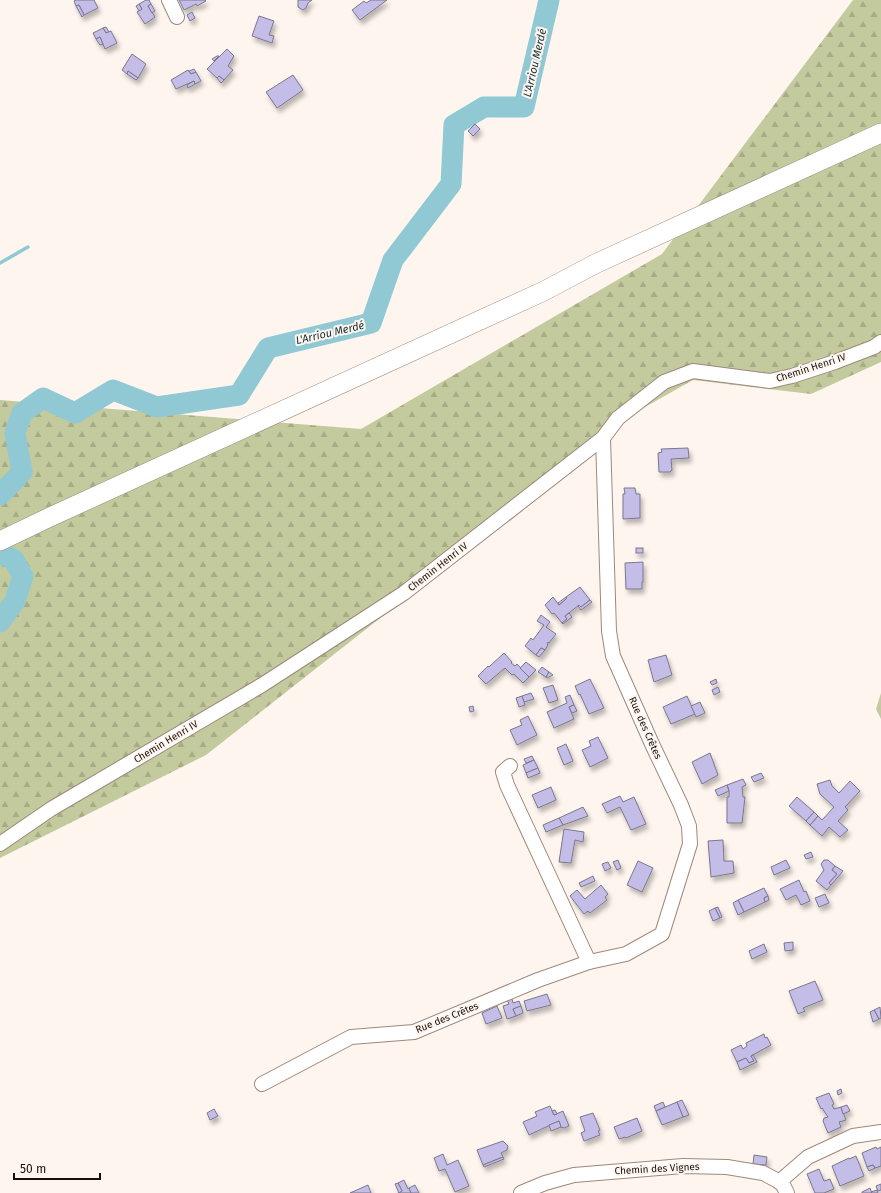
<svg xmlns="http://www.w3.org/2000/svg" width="881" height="1193" viewBox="0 0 881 1193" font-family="'Fira Sans',sans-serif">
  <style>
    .forest { fill: url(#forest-firs) }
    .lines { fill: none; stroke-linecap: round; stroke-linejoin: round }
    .stream { stroke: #90c9d4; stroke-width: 3.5 }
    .river { stroke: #90c9d4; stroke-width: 21 }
    .building { fill: #c4bde8; stroke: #7a778c; filter: url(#shadow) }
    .minor-casing { stroke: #9e887b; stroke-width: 16 }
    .secondary-casing { stroke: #9e887b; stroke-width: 20 }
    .minor { stroke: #fff; stroke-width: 14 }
    .secondary { stroke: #fff; stroke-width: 19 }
    .labels { text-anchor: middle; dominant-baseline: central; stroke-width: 4; stroke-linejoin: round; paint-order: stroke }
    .street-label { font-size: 10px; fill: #160f0a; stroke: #fff5ef }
    .water-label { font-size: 11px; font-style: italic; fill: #122f35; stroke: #fff5ef }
  </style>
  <defs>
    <pattern id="forest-firs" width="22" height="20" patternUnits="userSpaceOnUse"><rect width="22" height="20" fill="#c3ca9d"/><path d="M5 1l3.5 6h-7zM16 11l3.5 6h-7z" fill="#a7ac86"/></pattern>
    <filter id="shadow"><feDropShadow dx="2.5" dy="4.5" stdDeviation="2" flood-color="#0004"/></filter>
  </defs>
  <rect width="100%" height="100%" fill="#fff5ef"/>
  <g class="forest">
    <path d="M 853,0 L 881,0 L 881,362 L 811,394 L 693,380 L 629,416 L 594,450 L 206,755 L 0,858 L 0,400 L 361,429 L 662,254 Z"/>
    <path d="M 881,693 L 881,719 L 876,709 Z"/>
  </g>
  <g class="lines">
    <path class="stream" d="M 0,263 L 28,247"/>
    <g class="river">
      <path d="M 0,495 L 22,472 L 15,433 L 22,413 L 43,398 L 75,413 L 113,390 L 157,407 L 239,395 L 268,348 L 371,323 L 393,260 L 451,184 L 454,125 L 484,107 L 524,107 L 549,0"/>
      <path d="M 0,553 L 14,560 L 23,576 L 15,601 L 0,622"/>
    </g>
  </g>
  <g class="building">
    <path d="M 76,0 L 94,0 L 98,8 L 84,15 L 79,5 L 76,6 L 74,1 Z"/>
    <path d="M 146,0 L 149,0 L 151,4 L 148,6 L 155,17 L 145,24 L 137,12 L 142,9 L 139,4 Z"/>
    <path d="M 179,0 L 205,0 L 206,1 L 197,6 L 196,4 L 184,10 Z"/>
    <path d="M 298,0 L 312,0 L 308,3 L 306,8 L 303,10 L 298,7 Z"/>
    <path d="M 371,0 L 387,0 L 360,20 L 352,10 L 364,1 L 366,3 Z"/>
    <path d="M 139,4 L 142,9 L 139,11 L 136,6 Z"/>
    <path d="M 151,4 L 155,11 L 152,13 L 148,6 Z"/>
    <path d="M 79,5 L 84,15 L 82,17 L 76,6 Z"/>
    <path d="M 192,12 L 195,18 L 190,21 L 187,15 Z"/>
    <path d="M 259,16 L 274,21 L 269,35 L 274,36 L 272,43 L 252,36 Z"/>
    <path d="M 106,27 L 109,32 L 106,33 L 103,28 Z"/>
    <path d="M 103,28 L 106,33 L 111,31 L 117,43 L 105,49 L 100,37 L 96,39 L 93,33 Z"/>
    <path d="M 100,37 L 103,44 L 100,45 L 96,39 Z"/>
    <path d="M 227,49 L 234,56 L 228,66 L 233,70 L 224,80 L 219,76 L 217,78 L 207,69 Z"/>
    <path d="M 132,54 L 146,64 L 138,78 L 128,71 L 127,74 L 122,70 Z"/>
    <path d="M 217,56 L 219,56 L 214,61 L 212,59 Z"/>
    <path d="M 194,69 L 196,72 L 191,74 L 189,71 Z"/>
    <path d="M 188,70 L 191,74 L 196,72 L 201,81 L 195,84 L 194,81 L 176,89 L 171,80 Z"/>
    <path d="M 128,71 L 138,78 L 136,80 L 127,74 Z"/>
    <path d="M 293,75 L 303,90 L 277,108 L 266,92 Z"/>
    <path d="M 219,76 L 224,80 L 221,83 L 217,78 Z"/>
    <path d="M 194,81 L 195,84 L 188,88 L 187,85 Z"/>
    <path d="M 475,124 L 480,129 L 473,136 L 468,131 Z"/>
    <path d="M 688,448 L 689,458 L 671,459 L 672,470 L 670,472 L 659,472 L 658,453 L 662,452 L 661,449 Z"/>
    <path d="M 624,488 L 635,488 L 636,494 L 640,494 L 640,518 L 623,519 L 623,494 L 625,494 Z"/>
    <rect x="636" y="548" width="7" height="5"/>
    <path d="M 643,562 L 643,582 L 642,582 L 642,589 L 626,589 L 625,563 Z"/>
    <path d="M 580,587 L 590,600 L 581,607 L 579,605 L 565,616 L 567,619 L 562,623 L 554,613 L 552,614 L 545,605 L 553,597 L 559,605 L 567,598 L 566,597 Z"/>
    <path d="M 566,597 L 567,598 L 559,605 L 558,603 Z"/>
    <path d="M 590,600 L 592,602 L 581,610 L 578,606 L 579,605 L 581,607 Z"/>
    <path d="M 569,613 L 572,617 L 563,624 L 562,623 L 567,619 L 565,616 Z"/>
    <path d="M 541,615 L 550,622 L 546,627 L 556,634 L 549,643 L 548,642 L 547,644 L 548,645 L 545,650 L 541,648 L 536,655 L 525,646 L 531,638 L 533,640 L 544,625 L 537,621 Z"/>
    <path d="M 541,648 L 545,650 L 539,657 L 536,655 Z"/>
    <path d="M 504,653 L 512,662 L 511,663 L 515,666 L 517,664 L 529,677 L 523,683 L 514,674 L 512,675 L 505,668 L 486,684 L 478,676 L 488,666 L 489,667 Z"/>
    <path d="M 666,655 L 672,675 L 654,682 L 648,660 Z"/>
    <path d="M 526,662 L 536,670 L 529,677 L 520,668 Z"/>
    <path d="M 542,667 L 549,672 L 546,677 L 538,672 Z"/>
    <path d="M 549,672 L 553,675 L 547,678 L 546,677 Z"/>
    <path d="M 590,679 L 604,708 L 589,714 L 580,694 L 579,695 L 575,686 Z"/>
    <path d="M 716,679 L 717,683 L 712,685 L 710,682 Z"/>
    <path d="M 553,685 L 558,700 L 549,703 L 543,688 Z"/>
    <path d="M 718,687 L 720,692 L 714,695 L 712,690 Z"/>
    <path d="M 531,693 L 534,699 L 524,702 L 522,696 Z"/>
    <path d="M 570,695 L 574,705 L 569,707 L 574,719 L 554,728 L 547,712 L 567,703 L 565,697 Z"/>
    <path d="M 522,696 L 525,705 L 519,707 L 516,698 Z"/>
    <path d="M 687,696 L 695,714 L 671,724 L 663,707 Z"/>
    <path d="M 700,702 L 705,713 L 696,717 L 691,706 Z"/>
    <path d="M 574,705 L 577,711 L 572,713 L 569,707 Z"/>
    <path d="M 473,706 L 474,711 L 470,712 L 469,707 Z"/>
    <path d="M 528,716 L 537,735 L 517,745 L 510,730 L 522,725 L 520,720 Z"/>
    <path d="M 598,737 L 608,758 L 590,767 L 582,750 L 591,746 L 589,741 Z"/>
    <path d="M 566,744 L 573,761 L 564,765 L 557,748 Z"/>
    <path d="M 710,753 L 718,775 L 702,784 L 692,762 Z"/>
    <path d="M 532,756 L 534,760 L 526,763 L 524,759 Z"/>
    <path d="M 534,760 L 538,768 L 526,773 L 523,765 Z"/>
    <path d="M 538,768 L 540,773 L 528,778 L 526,773 Z"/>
    <path d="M 761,773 L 764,778 L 754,782 L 751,777 Z"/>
    <path d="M 743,779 L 746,785 L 742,787 L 743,797 L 745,797 L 742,823 L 727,823 L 727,797 L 729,797 L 729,791 L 727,785 Z"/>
    <path d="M 830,780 L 832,786 L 839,793 L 850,781 L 860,791 L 845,807 L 848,810 L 838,821 L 848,830 L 840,837 L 829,827 L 822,836 L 810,825 L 818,816 L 822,820 L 834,807 L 820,794 L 817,784 Z"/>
    <path d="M 727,785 L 729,791 L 718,796 L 715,790 Z"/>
    <path d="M 551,787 L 556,800 L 538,808 L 532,795 Z"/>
    <path d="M 620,796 L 623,802 L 634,797 L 646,824 L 631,830 L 620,807 L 607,813 L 602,804 Z"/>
    <path d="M 797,797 L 814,812 L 806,821 L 789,806 Z"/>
    <path d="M 583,807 L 588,816 L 563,825 L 559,818 Z"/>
    <path d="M 814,812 L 818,816 L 810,825 L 806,821 Z"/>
    <path d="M 559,818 L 563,825 L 546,832 L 543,825 Z"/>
    <path d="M 564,829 L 584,832 L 583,842 L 575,840 L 571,863 L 559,862 Z"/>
    <path d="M 723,840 L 724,861 L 733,861 L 734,873 L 711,877 L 708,841 Z"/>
    <path d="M 811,852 L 813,857 L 806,859 L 804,855 Z"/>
    <path d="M 618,860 L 621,868 L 617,870 L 613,862 Z"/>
    <path d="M 786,860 L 790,868 L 774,875 L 771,867 Z"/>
    <path d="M 824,860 L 828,860 L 835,866 L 832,870 L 837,874 L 829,883 L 831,885 L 827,890 L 816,881 L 824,870 L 821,864 Z"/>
    <path d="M 638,861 L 653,868 L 642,892 L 627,885 Z"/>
    <path d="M 608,862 L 611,868 L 605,871 L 602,864 Z"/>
    <path d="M 835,866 L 843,871 L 831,885 L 829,883 L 837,874 L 832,870 Z"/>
    <path d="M 593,876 L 595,881 L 581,887 L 579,883 Z"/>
    <path d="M 799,880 L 804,892 L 806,891 L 810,901 L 801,905 L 796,895 L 786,900 L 780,889 Z"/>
    <path d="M 601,885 L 608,894 L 605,897 L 607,900 L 590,913 L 588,911 L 584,914 L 570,896 L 577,890 L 585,899 Z"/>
    <path d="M 764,888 L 768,896 L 764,898 L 765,902 L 744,912 L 738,900 Z"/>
    <path d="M 825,894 L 829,903 L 819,907 L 815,898 Z"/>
    <path d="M 768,896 L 769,900 L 765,902 L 764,898 Z"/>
    <path d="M 738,900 L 744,912 L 738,915 L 733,903 Z"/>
    <path d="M 718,907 L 722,917 L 720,918 L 715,908 Z"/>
    <path d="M 715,908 L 720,918 L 713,921 L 709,911 Z"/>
    <path d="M 793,942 L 793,950 L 785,951 L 784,943 Z"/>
    <path d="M 764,944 L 767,952 L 752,959 L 749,951 Z"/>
    <path d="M 815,981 L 823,1000 L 803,1008 L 805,1011 L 798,1014 L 789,991 Z"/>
    <path d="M 547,994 L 551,1005 L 527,1011 L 524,1001 Z"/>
    <path d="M 512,999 L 513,1003 L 519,1001 L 521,1006 L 513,1009 L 516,1016 L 507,1019 L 503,1006 L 509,1004 L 507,1000 Z"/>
    <path d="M 497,1006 L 502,1018 L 486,1024 L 482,1013 Z"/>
    <path d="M 521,1006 L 523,1013 L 516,1016 L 513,1009 Z"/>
    <path d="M 880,1007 L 881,1018 L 879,1019 L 874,1010 Z"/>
    <path d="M 874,1010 L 879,1019 L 873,1022 L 870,1012 Z"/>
    <path d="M 764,1034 L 765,1038 L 767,1037 L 771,1045 L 751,1056 L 754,1061 L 749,1063 L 746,1058 L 737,1062 L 731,1050 L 741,1045 L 743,1049 L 747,1046 L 746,1043 Z"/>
    <path d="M 753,1055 L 757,1062 L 740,1070 L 737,1062 L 746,1058 L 749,1063 L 754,1061 L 751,1056 Z"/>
    <path d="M 841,1089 L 842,1093 L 838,1095 L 837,1091 Z"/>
    <path d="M 829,1093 L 834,1104 L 832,1105 L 834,1109 L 841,1107 L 846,1120 L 839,1122 L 841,1127 L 828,1133 L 823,1121 L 824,1118 L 828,1117 L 822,1108 L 821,1109 L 816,1098 Z"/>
    <path d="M 682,1100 L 689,1115 L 683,1117 L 677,1102 Z"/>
    <path d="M 663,1102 L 665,1107 L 656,1111 L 654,1106 Z"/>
    <path d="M 677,1102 L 683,1117 L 662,1125 L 656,1111 Z"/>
    <path d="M 847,1105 L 850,1111 L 843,1114 L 841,1107 Z"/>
    <path d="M 550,1106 L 554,1115 L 563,1111 L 569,1126 L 564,1128 L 561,1127 L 559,1121 L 529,1135 L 523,1122 L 537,1116 L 535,1112 Z"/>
    <path d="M 214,1109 L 218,1116 L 210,1120 L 207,1113 Z"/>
    <path d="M 555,1110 L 557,1114 L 554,1115 L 552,1111 Z"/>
    <path d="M 593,1113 L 600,1130 L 598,1131 L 600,1135 L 584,1141 L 581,1133 L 585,1131 L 580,1117 Z"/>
    <path d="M 637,1118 L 642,1131 L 626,1138 L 625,1137 L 619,1139 L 614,1127 Z"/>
    <path d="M 559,1121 L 561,1127 L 551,1131 L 549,1125 Z"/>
    <path d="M 503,1141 L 508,1146 L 507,1150 L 501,1153 L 503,1157 L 483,1165 L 477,1150 Z"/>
    <path d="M 876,1147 L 877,1149 L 881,1147 L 881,1166 L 875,1168 L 873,1165 L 867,1167 L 862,1153 Z"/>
    <path d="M 443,1154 L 447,1165 L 458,1160 L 469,1186 L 455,1192 L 445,1169 L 439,1171 L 434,1158 Z"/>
    <path d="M 754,1155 L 767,1157 L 766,1165 L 753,1164 Z"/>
    <path d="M 856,1156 L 864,1176 L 840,1186 L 832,1166 L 849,1158 L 849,1159 Z"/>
    <path d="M 503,1157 L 504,1159 L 484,1167 L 483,1165 Z"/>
    <path d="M 873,1165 L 875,1168 L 869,1171 L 867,1167 Z"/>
    <path d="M 819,1169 L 824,1181 L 830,1179 L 834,1189 L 824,1193 L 815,1193 L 807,1174 Z"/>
    <path d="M 404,1180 L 408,1189 L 409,1188 L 411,1193 L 398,1193 L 402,1191 L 398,1183 Z"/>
    <path d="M 398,1183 L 402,1191 L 399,1193 L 395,1184 Z"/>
    <path d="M 881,1184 L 881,1190 L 878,1191 L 876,1186 Z"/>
    <path d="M 368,1185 L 371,1193 L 350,1193 Z"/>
    <path d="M 415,1185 L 419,1193 L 411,1193 L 409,1188 Z"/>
    <path d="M 870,1188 L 872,1193 L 862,1193 L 862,1192 Z"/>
    <path d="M 877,1190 L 878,1193 L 872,1193 L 871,1192 Z"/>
  </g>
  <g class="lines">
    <g class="minor-casing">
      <g id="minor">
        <path d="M 169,0 L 177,17"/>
        <path d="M 510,766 L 503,772 L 507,785 L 589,962"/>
        <path d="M 0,844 L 51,809 L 262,685 L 404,593 L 603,438 L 618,418 L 664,382 L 693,371 L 770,381 L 792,376 L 835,362 L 874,347 L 881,342"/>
        <path d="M 262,1084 L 351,1037 L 414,1032 L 538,980 L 589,962 L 626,954 L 662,934 L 690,844 L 689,826 L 681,805 L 652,744 L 613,656 L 609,631 L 603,438"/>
        <path d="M 779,1182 L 808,1157 L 853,1136 L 881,1132"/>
        <path d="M 521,1193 L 545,1183 L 574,1175 L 683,1166 L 727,1167 L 763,1173 L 782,1183 L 787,1193"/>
      </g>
    </g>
    <g class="secondary-casing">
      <path id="secondary" d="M 0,541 L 50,517 L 544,291 L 595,264 L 881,133"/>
    </g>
    <use href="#minor" class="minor"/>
    <use href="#secondary" class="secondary"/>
  </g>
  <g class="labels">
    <g class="street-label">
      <text transform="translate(811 368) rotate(-18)">Chemin Henri IV</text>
      <text transform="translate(438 567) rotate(-38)">Chemin Henri IV</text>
      <text transform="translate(645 728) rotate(66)">Rue des Crêtes</text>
      <text transform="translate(166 742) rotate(-31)">Chemin Henri IV</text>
      <text transform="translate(447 1018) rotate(-22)">Rue des Crêtes</text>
      <text transform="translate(657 1169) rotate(-3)">Chemin des Vignes</text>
    </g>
    <g class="water-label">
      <text transform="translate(535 63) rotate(-77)">L'Arriou Merdé</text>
      <text transform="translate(330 333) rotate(-13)">L'Arriou Merdé</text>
    </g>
  </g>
  <path d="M14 1173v6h86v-6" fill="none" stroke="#160f0a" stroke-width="2"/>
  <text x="20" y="1173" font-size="12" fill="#160f0a" stroke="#fff5ef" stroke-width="3" paint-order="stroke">50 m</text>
</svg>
